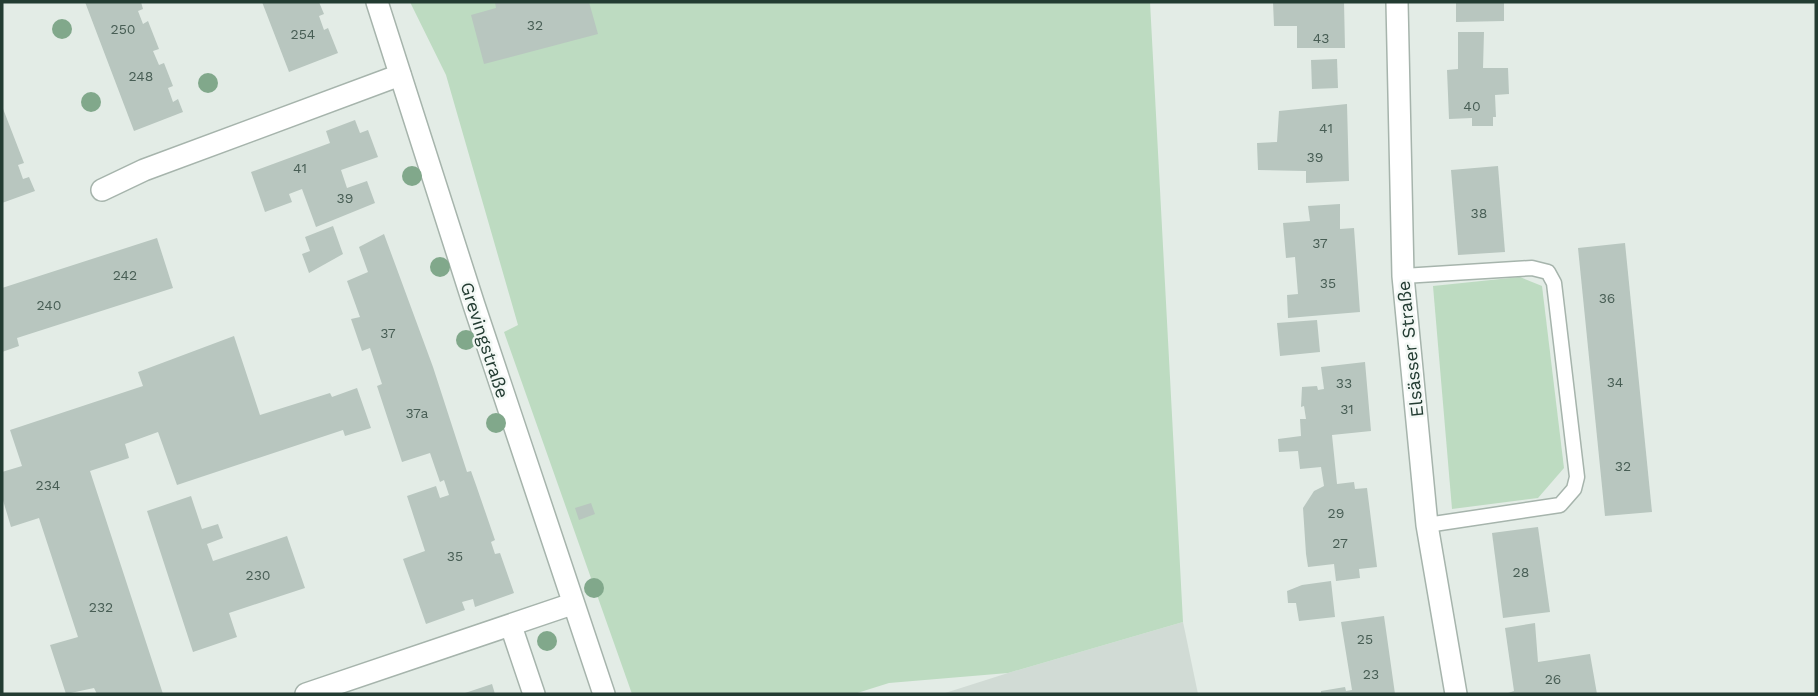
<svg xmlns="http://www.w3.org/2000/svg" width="1818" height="696" viewBox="0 0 1818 696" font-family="'Work Sans',sans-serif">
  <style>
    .built { fill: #d1dbd5 }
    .green { fill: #bddbc1 }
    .building { fill: #b8c6bf }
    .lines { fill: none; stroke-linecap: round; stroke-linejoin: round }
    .service-casing { stroke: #a6b4ac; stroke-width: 17 }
    .minor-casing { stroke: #a6b4ac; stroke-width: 24 }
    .service { stroke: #fff; stroke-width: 14 }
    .minor { stroke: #fff; stroke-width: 21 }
    .tree { fill: #81a88b }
    .labels { text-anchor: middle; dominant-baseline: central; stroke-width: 5; stroke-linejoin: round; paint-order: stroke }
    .number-label { font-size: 14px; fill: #485e55 }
    .street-label { font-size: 18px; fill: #233c32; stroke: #f3f8f5 }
  </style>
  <rect width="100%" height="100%" fill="#e3ece6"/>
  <path class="built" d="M 1183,622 L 1198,694 L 942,694 L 1008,673 Z"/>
  <g class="green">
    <path d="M 410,2 L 1150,2 L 1183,622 L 1008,673 L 889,683 L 854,694 L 632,694 L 504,332 L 518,325 L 446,75 Z"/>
    <path d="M 1520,277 L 1542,286 L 1564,468 L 1538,498 L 1452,509 L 1433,286 Z"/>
  </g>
  <g class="building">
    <path d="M 85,2 L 141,2 L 143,9 L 138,11 L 143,24 L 148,21 L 159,49 L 153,51 L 159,65 L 164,63 L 173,86 L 168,88 L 173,102 L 178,99 L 183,112 L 134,131 Z"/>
    <path d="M 262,2 L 319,2 L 324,14 L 319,16 L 324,30 L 328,28 L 338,53 L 289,72 Z"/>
    <path d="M 495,2 L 589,2 L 598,34 L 484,64 L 471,15 L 496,8 Z"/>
    <path d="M 1273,2 L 1344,2 L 1345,48 L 1297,48 L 1297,26 L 1274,26 Z"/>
    <path d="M 1456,2 L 1504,2 L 1504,21 L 1456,22 Z"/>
    <path d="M 1458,32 L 1484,32 L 1483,68 L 1508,68 L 1509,94 L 1495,95 L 1496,117 L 1493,117 L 1493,126 L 1472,126 L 1472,118 L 1449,119 L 1447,70 L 1458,69 Z"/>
    <path d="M 1337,59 L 1338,88 L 1312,89 L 1311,60 Z"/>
    <path d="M 1347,104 L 1349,181 L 1306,183 L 1306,171 L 1258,170 L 1257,143 L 1277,142 L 1279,111 Z"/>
    <path d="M 2,106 L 24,163 L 18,165 L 23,179 L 29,177 L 35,191 L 2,203 Z"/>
    <path d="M 355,120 L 360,133 L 368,130 L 378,157 L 341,170 L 347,188 L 367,181 L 375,203 L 316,227 L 302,189 L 289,194 L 292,202 L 265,212 L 251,172 L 330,143 L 326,131 Z"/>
    <path d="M 1498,166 L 1505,252 L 1458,255 L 1451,170 Z"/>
    <path d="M 1340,204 L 1340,229 L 1354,228 L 1360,312 L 1288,318 L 1287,295 L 1298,294 L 1295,257 L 1286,258 L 1283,223 L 1310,221 L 1308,206 Z"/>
    <path d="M 333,226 L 343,254 L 309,273 L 302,254 L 310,251 L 305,237 Z"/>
    <path d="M 384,234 L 433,367 L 467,472 L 471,471 L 476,485 L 495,540 L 491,542 L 495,554 L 500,553 L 514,593 L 475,607 L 473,599 L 462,602 L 465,610 L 426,624 L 403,559 L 425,551 L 407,496 L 436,486 L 440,498 L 449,495 L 444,480 L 440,482 L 430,453 L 402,462 L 377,386 L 382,384 L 370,348 L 362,351 L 351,319 L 360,317 L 347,281 L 368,272 L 359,247 Z"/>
    <path d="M 157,238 L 173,288 L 17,338 L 19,346 L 2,352 L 2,288 Z"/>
    <path d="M 1625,243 L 1652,512 L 1605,516 L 1578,248 Z"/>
    <path d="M 1317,320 L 1320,352 L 1280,356 L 1277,323 Z"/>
    <path d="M 234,336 L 260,415 L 330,393 L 332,397 L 357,388 L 371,428 L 345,436 L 343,430 L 177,485 L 158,432 L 125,444 L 129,458 L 90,471 L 163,694 L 97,694 L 94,688 L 66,694 L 50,645 L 78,637 L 39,518 L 11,527 L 2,497 L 2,472 L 22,466 L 10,430 L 143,386 L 138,372 Z"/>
    <path d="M 1365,362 L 1371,431 L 1332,435 L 1337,484 L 1354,482 L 1355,489 L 1367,488 L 1377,567 L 1359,569 L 1360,578 L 1336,581 L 1334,564 L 1308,567 L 1306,554 L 1303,508 L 1314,491 L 1324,486 L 1321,467 L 1300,469 L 1298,451 L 1279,452 L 1278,439 L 1301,436 L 1300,419 L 1306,419 L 1304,406 L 1301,407 L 1302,387 L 1317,386 L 1318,390 L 1324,389 L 1321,367 Z"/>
    <path d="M 191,496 L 202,529 L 218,524 L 223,538 L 207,544 L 213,561 L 287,536 L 305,588 L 229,613 L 237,637 L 193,652 L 147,511 Z"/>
    <path d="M 591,503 L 595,514 L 579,520 L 575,508 Z"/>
    <path d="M 1538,527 L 1550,612 L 1503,618 L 1492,533 Z"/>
    <path d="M 1331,581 L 1335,617 L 1299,621 L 1296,603 L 1288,603 L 1287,591 L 1302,585 Z"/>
    <path d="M 1384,616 L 1395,694 L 1321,694 L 1321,691 L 1345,687 L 1346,691 L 1352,690 L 1341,622 Z"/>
    <path d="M 1535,623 L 1538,662 L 1590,654 L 1597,694 L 1505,694 L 1514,691 L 1505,628 Z"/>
    <path d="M 492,684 L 495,694 L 462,694 Z"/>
  </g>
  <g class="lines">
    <g class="service-casing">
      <path id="service" d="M 1403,276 L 1532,268 L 1548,272 L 1554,283 L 1577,477 L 1574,489 L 1560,505 L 1427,525"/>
    </g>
    <g class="minor-casing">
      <g id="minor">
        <path d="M 377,2 L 474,305 L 604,694"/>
        <path d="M 1397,2 L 1403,276 L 1427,525 L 1456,694"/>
        <path d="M 102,190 L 144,170 L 400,75"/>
        <path d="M 511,626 L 534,694"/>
        <path d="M 306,694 L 572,604"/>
      </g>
    </g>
    <use href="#service" class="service"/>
    <use href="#minor" class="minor"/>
  </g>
  <g class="tree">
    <circle cx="62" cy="29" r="10"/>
    <circle cx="208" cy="83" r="10"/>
    <circle cx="91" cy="102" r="10"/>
    <circle cx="412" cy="176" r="10"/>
    <circle cx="440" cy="267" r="10"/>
    <circle cx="466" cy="340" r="10"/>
    <circle cx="496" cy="423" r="10"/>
    <circle cx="594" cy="588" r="10"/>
    <circle cx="547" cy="641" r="10"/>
  </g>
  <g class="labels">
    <g class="number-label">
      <text x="535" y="25">32</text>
      <text x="123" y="29">250</text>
      <text x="303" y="34">254</text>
      <text x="1321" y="38">43</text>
      <text x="141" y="76">248</text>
      <text x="1472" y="106">40</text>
      <text x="1326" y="128">41</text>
      <text x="1315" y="157">39</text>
      <text x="300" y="168">41</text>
      <text x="345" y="198">39</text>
      <text x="1479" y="213">38</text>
      <text x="1320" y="243">37</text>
      <text x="125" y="275">242</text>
      <text x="1328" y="283">35</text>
      <text x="1607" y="298">36</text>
      <text x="49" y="305">240</text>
      <text x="388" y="333">37</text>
      <text x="1615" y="382">34</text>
      <text x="1344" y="383">33</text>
      <text x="1347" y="409">31</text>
      <text x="417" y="413">37a</text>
      <text x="1623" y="466">32</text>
      <text x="48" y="485">234</text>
      <text x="1336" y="513">29</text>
      <text x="1340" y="543">27</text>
      <text x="455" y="556">35</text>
      <text x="1521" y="572">28</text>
      <text x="258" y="575">230</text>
      <text x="101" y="607">232</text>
      <text x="1365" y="639">25</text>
      <text x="1371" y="674">23</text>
      <text x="1553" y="679">26</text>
    </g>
    <g class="street-label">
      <text transform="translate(485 340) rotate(72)">Grevingstraße</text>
      <text transform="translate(1410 349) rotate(-96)">Elsässer Straße</text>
    </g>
  </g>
  <rect width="1818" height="696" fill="none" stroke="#233c32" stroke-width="7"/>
</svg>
